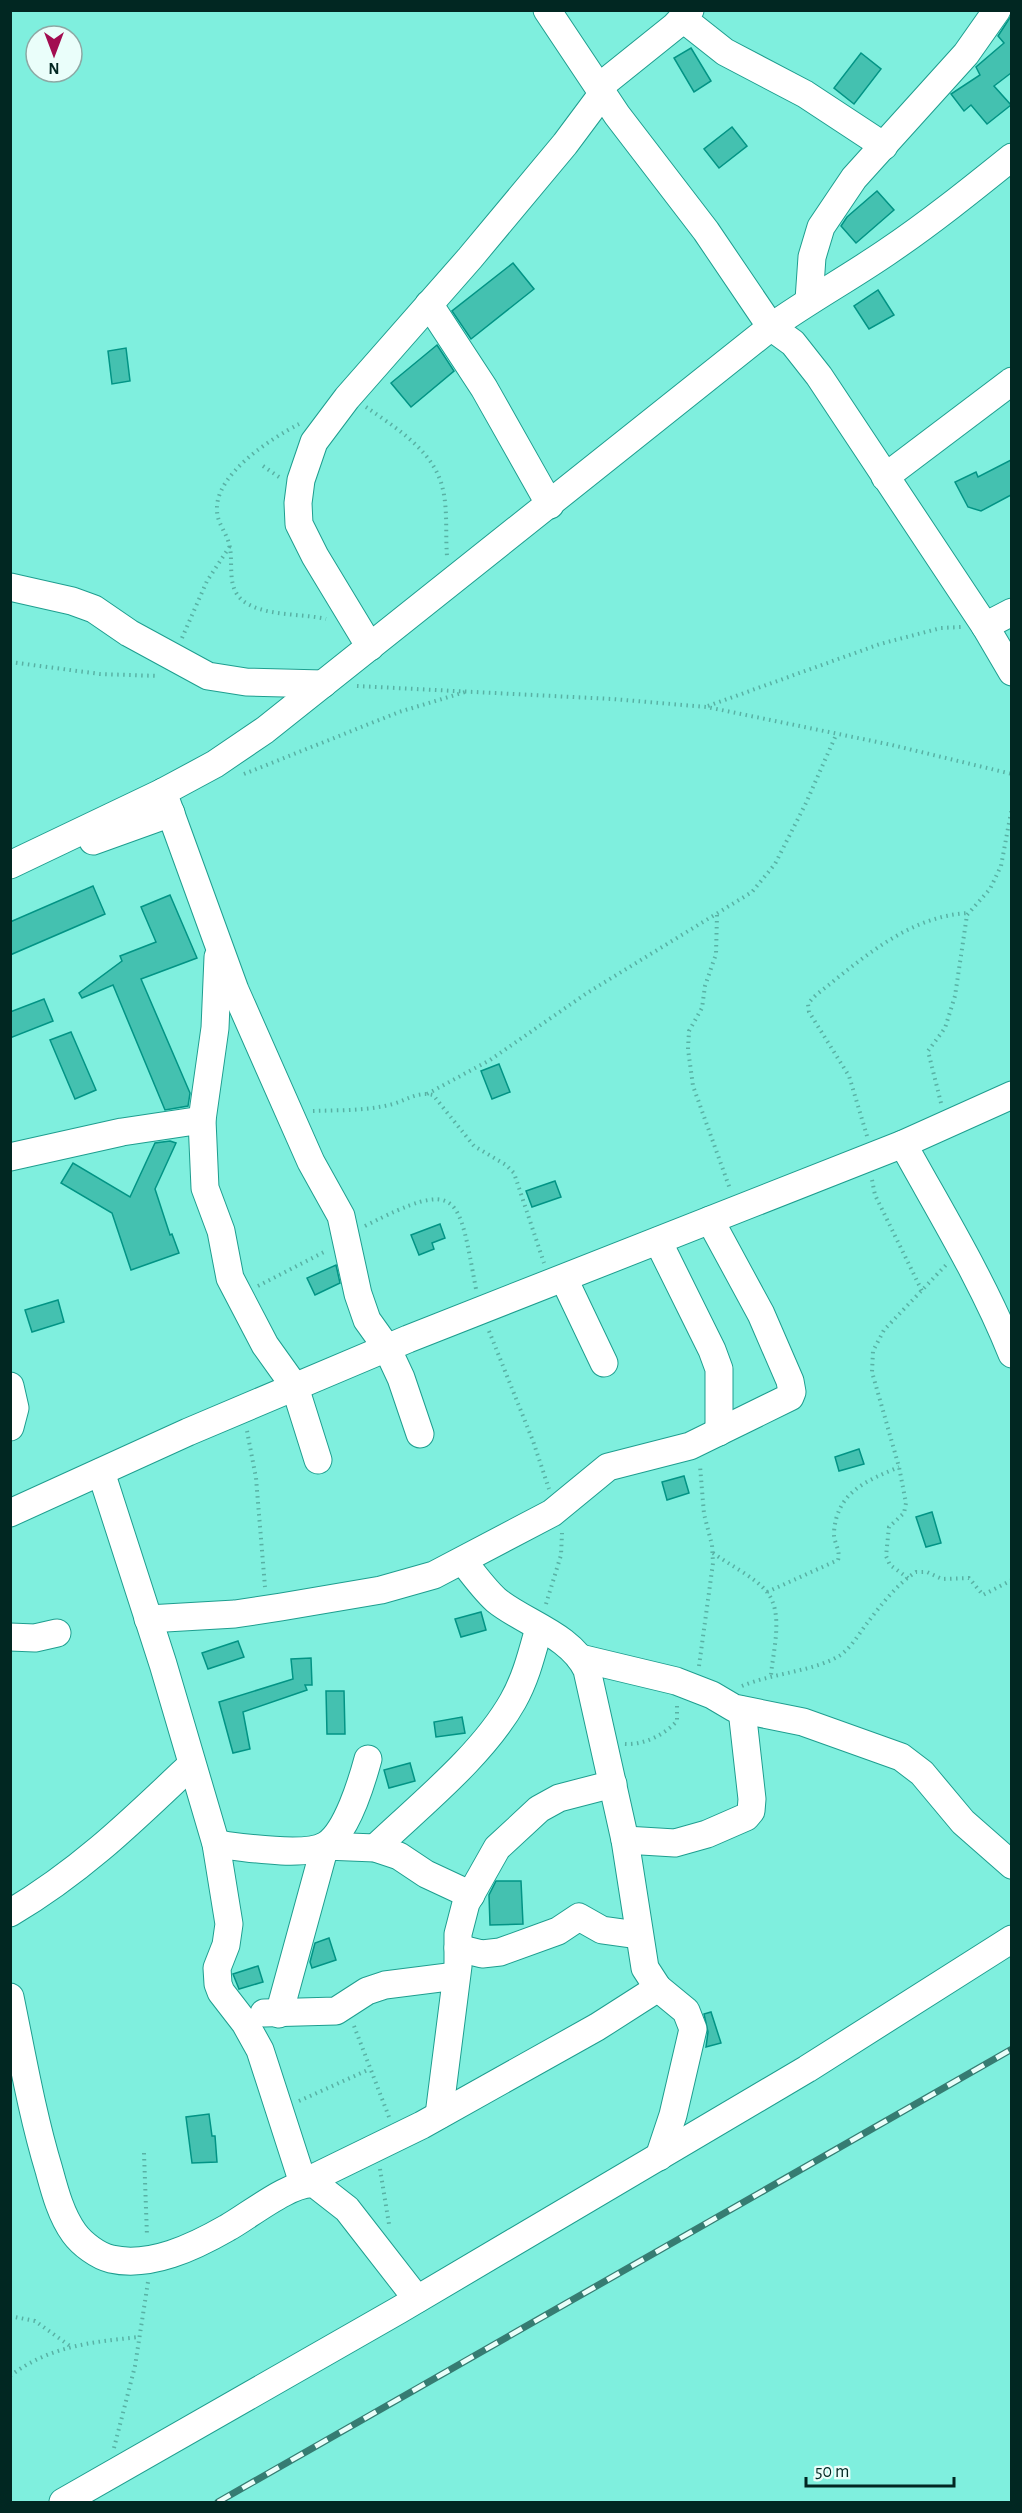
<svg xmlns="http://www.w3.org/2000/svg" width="1022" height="2513" viewBox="0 0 1022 2513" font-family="'Alegreya Sans',sans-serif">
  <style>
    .building { fill: #44c1b0; stroke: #029485; stroke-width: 1.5 }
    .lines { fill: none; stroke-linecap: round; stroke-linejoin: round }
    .minor-casing { stroke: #1e9e8f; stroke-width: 29 }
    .path { stroke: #58b1a4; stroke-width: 4; stroke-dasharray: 1.5 4.5; stroke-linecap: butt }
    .minor { stroke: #fff; stroke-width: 27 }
    .rail-casing { stroke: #367c72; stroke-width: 7 }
    .rail { stroke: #eafefa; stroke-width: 4.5; stroke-dasharray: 14; stroke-linecap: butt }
  </style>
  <rect width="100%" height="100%" fill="#7fefde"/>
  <g class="building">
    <path d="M 1011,16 L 1011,73 L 994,86 L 1011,105 L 987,124 L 971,105 L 964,111 L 951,94 L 980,75 L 976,67 L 1004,43 L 998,36 Z"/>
    <path d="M 691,48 L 711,81 L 694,92 L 674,58 Z"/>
    <path d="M 861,53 L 881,69 L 854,104 L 834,88 Z"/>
    <path d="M 732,127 L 747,146 L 719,168 L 704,149 Z"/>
    <path d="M 877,191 L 894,210 L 856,243 L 841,226 L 847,217 Z"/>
    <path d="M 513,263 L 534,289 L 471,339 L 452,311 Z"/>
    <path d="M 878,290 L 894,315 L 869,329 L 854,306 Z"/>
    <path d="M 437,345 L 454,371 L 411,407 L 391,383 Z"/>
    <path d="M 126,348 L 130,381 L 112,384 L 108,351 Z"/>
    <path d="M 1011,460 L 1011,495 L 981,511 L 968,507 L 955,482 L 976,472 L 978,477 Z"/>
    <path d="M 93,886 L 105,914 L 10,955 L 10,922 Z"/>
    <path d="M 170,895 L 197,958 L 141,979 L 190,1093 L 188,1106 L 165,1110 L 113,985 L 82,998 L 79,993 L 122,961 L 120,956 L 156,942 L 141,907 Z"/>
    <path d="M 44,999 L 53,1021 L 10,1038 L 10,1012 Z"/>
    <path d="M 71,1032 L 96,1090 L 75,1099 L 50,1040 Z"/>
    <path d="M 499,1064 L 510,1092 L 492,1099 L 481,1071 Z"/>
    <path d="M 170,1141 L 176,1143 L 155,1189 L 170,1235 L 172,1234 L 179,1253 L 131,1270 L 112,1213 L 61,1183 L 73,1163 L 130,1197 L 155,1143 Z"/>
    <path d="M 555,1181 L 561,1197 L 532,1207 L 526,1191 Z"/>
    <path d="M 440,1224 L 445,1238 L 432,1243 L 434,1249 L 419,1255 L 411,1235 Z"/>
    <path d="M 336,1265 L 340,1283 L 315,1295 L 307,1278 Z"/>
    <path d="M 58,1300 L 64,1322 L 32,1332 L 25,1310 Z"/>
    <path d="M 859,1449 L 864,1464 L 839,1471 L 835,1457 Z"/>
    <path d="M 684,1476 L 689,1493 L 667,1500 L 662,1482 Z"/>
    <path d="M 932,1512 L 941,1543 L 926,1547 L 916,1517 Z"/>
    <path d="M 481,1612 L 486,1630 L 461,1637 L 455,1619 Z"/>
    <path d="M 238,1641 L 244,1657 L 208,1669 L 202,1653 Z"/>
    <path d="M 311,1658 L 312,1685 L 305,1685 L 307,1690 L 243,1712 L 250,1749 L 233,1753 L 219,1702 L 293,1679 L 291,1659 Z"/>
    <path d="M 326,1691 L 344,1691 L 345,1734 L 327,1734 Z"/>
    <path d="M 462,1717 L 465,1733 L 436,1737 L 434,1722 Z"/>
    <path d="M 410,1763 L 415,1781 L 389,1788 L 384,1770 Z"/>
    <path d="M 496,1881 L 521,1881 L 523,1924 L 490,1925 L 489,1895 Z"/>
    <path d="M 329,1938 L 336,1960 L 312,1968 L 310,1962 L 315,1943 Z"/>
    <path d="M 258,1966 L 263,1982 L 239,1989 L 233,1974 Z"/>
    <path d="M 711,2012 L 721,2043 L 706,2047 L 708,2032 L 704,2014 Z"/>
    <path d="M 209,2114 L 212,2136 L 215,2136 L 217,2162 L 192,2163 L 186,2117 Z"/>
  </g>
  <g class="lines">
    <g class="minor-casing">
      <g id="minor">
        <path d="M 547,10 L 617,115 L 706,231 L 771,327 L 793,343 L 819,376 L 985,626 L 1012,672"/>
        <path d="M 682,18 L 725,52 L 805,94 L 884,146"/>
        <path d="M 599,87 L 675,26 L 690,10"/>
        <path d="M 809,300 L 812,257 L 821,227 L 854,178 L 966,54 L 997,10"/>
        <path d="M 429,304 L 484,388 L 550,505"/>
        <path d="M 885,477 L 1012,381"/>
        <path d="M 10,587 L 72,601 L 94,609 L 129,633 L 208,676 L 246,682 L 323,684"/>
        <path d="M 985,626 L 1012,612"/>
        <path d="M 370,647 L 315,556 L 299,524 L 298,503 L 301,480 L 314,442 L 347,398 L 470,258 L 565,144 L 603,93"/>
        <path d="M 163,792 L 235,990 L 311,1162 L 341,1216 L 358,1294 L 367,1320 L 387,1348 L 401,1378 L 420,1434"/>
        <path d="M 93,841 L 171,813"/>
        <path d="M 10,865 L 163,792 L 215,764 L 265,730 L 771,327 C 809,300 849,278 887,252 C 930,223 971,190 1012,157"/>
        <path d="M 218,957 L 215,1028 L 202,1120 L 205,1188 L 221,1231 L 230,1278 L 265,1345 L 295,1387 L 318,1460"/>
        <path d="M 903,1144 C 941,1213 983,1281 1012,1354"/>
        <path d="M 10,1157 L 122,1132 L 202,1120"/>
        <path d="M 658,1241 L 712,1350 L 719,1369 L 719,1432"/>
        <path d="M 564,1279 L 604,1363"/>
        <path d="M 10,1386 L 15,1408 L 10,1427"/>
        <path d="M 101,1472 L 163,1664 L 216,1844 L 229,1924 L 226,1945 L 217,1968 L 218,1984 L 221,1992 L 245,2023 L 260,2050 L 303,2183 L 422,2125 L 597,2027 L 658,1988"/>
        <path d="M 10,1513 L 188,1432 L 408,1339 L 903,1144 L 1012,1095"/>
        <path d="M 463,1561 C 473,1574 484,1589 496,1600 C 524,1623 571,1635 587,1670 L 625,1840 L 645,1968 L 658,1988 L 686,2011 L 693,2029 L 673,2115 L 659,2157"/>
        <path d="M 148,1619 L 235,1614 L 281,1607 L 381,1590 L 434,1575 L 552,1513 L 608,1467 L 690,1446 L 790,1397 L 792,1392 L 790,1381 L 761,1314 L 710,1220"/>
        <path d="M 10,1637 L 35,1638 L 57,1633"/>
        <path d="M 580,1658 L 676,1681 L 712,1695 L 734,1708 L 803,1722 L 901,1757 L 922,1773 L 963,1822 L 1012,1865"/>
        <path d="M 625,1840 L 675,1843 L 707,1834 L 746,1817 L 751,1811 L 752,1799 L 742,1710"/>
        <path d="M 216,1844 C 241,1847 305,1858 326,1845 C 347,1832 362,1781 368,1759"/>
        <path d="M 375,1848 C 420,1805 482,1756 513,1701 C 526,1678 532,1653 539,1628"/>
        <path d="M 10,1913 C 81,1871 132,1821 191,1765"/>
        <path d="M 458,1948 L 482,1954 L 500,1952 L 558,1931 L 579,1917 L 602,1930 L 638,1935"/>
        <path d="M 10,1997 C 22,2055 32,2114 49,2170 C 55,2192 61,2215 74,2233 C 82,2244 98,2256 111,2259 C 150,2268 194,2247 227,2228 C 249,2216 291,2181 315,2184 L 347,2209 L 417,2299"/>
        <path d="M 264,2013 L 336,2011 L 367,1991 L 385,1985 L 456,1976"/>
        <path d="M 279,2014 L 325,1846 L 375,1848 L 399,1856 L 426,1874 L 471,1895"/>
        <path d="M 439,2115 L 458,1966 L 458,1934 L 466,1903 L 497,1848 L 539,1809 L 559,1798 L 613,1784"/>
        <path d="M 63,2502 L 399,2310 L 807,2069 L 1012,1939"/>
      </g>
    </g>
    <g class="path">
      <path d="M 366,407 C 392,425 427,447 439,477 C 449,501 445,531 447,556"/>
      <path d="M 299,424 C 272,438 215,474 217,510 C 217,524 228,534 230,548 C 233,565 227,587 242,600 C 263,617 301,613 326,619"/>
      <path d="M 263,466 L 279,477"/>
      <path d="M 182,638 L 207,581 L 230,546"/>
      <path d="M 10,662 L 100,674 L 159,676"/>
      <path d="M 357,686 L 612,699 L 707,707 L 892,745 L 1012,774"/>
      <path d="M 708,706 L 880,644 L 941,628 L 961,627"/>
      <path d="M 244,774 L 399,712 L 465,692"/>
      <path d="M 717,915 L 716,954 L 705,986 L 702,1008 L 689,1031 L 688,1049 L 693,1086 L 730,1189"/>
      <path d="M 427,1094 L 490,1060 L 587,993 L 752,892 L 775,864 L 806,803 L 836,735"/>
      <path d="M 941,1103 L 928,1051 L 945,1028 L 955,996 L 967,915 L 990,889 L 1001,866 L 1012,807"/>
      <path d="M 313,1111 C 339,1110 367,1111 393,1104 C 407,1100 418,1091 433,1095 L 474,1146 L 506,1165 L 514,1173 L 544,1263"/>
      <path d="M 867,1136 L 849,1076 L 809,1012 L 808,1004 C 816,993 826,988 836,979 C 875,948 916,916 968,913"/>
      <path d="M 872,1180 L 875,1195 L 922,1291"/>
      <path d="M 365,1226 C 461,1177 458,1194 476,1289"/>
      <path d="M 258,1286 L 326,1251"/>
      <path d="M 489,1331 L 533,1441 L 549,1489"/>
      <path d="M 247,1431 L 256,1478 L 265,1587"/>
      <path d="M 713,1553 C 728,1564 756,1578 767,1592 C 784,1613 773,1651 771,1675"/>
      <path d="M 908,1578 L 890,1565 L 886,1556 L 889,1527 L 904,1513 L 906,1503 L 899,1467 L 872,1372 L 873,1351 L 884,1330 L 946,1265"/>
      <path d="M 767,1592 L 838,1560 C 841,1550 833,1542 834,1532 C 837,1492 866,1481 899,1467"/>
      <path d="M 546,1604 L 561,1555 L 562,1533"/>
      <path d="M 699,1666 L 713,1563 L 712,1545 L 704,1514 L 700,1466"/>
      <path d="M 742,1686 C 772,1673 818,1671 842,1654 C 853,1645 860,1632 868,1622 C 881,1605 898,1583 916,1572 L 927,1572 L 942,1579 L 969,1578 L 983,1595 L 1012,1580"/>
      <path d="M 625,1744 C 644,1745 664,1735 677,1721 L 677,1706"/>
      <path d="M 354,2026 L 389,2117"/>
      <path d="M 299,2101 L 370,2069"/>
      <path d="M 144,2153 L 147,2236"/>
      <path d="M 380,2169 L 389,2224"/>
      <path d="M 10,2316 L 35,2321 L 70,2346"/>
      <path d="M 10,2376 C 49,2346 92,2342 139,2337"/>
      <path d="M 114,2448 L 135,2366 L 148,2282"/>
    </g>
    <use href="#minor" class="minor"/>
    <g class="rail-casing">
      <path id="rail" d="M 218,2502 L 1012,2049"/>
    </g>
    <use href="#rail" class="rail"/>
  </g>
  <rect width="1022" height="2513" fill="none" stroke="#012722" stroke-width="24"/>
  <g transform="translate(54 54) rotate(180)"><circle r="28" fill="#eafefa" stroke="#8da8a4" stroke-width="1.5"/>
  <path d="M0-4.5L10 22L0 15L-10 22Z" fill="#a20d50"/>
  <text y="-9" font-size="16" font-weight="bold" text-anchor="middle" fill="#012722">N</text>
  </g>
  <path d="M806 2477v9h148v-9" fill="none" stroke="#012722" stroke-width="3"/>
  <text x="815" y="2477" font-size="18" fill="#012722" stroke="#eafefa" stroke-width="4.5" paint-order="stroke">50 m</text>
</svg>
